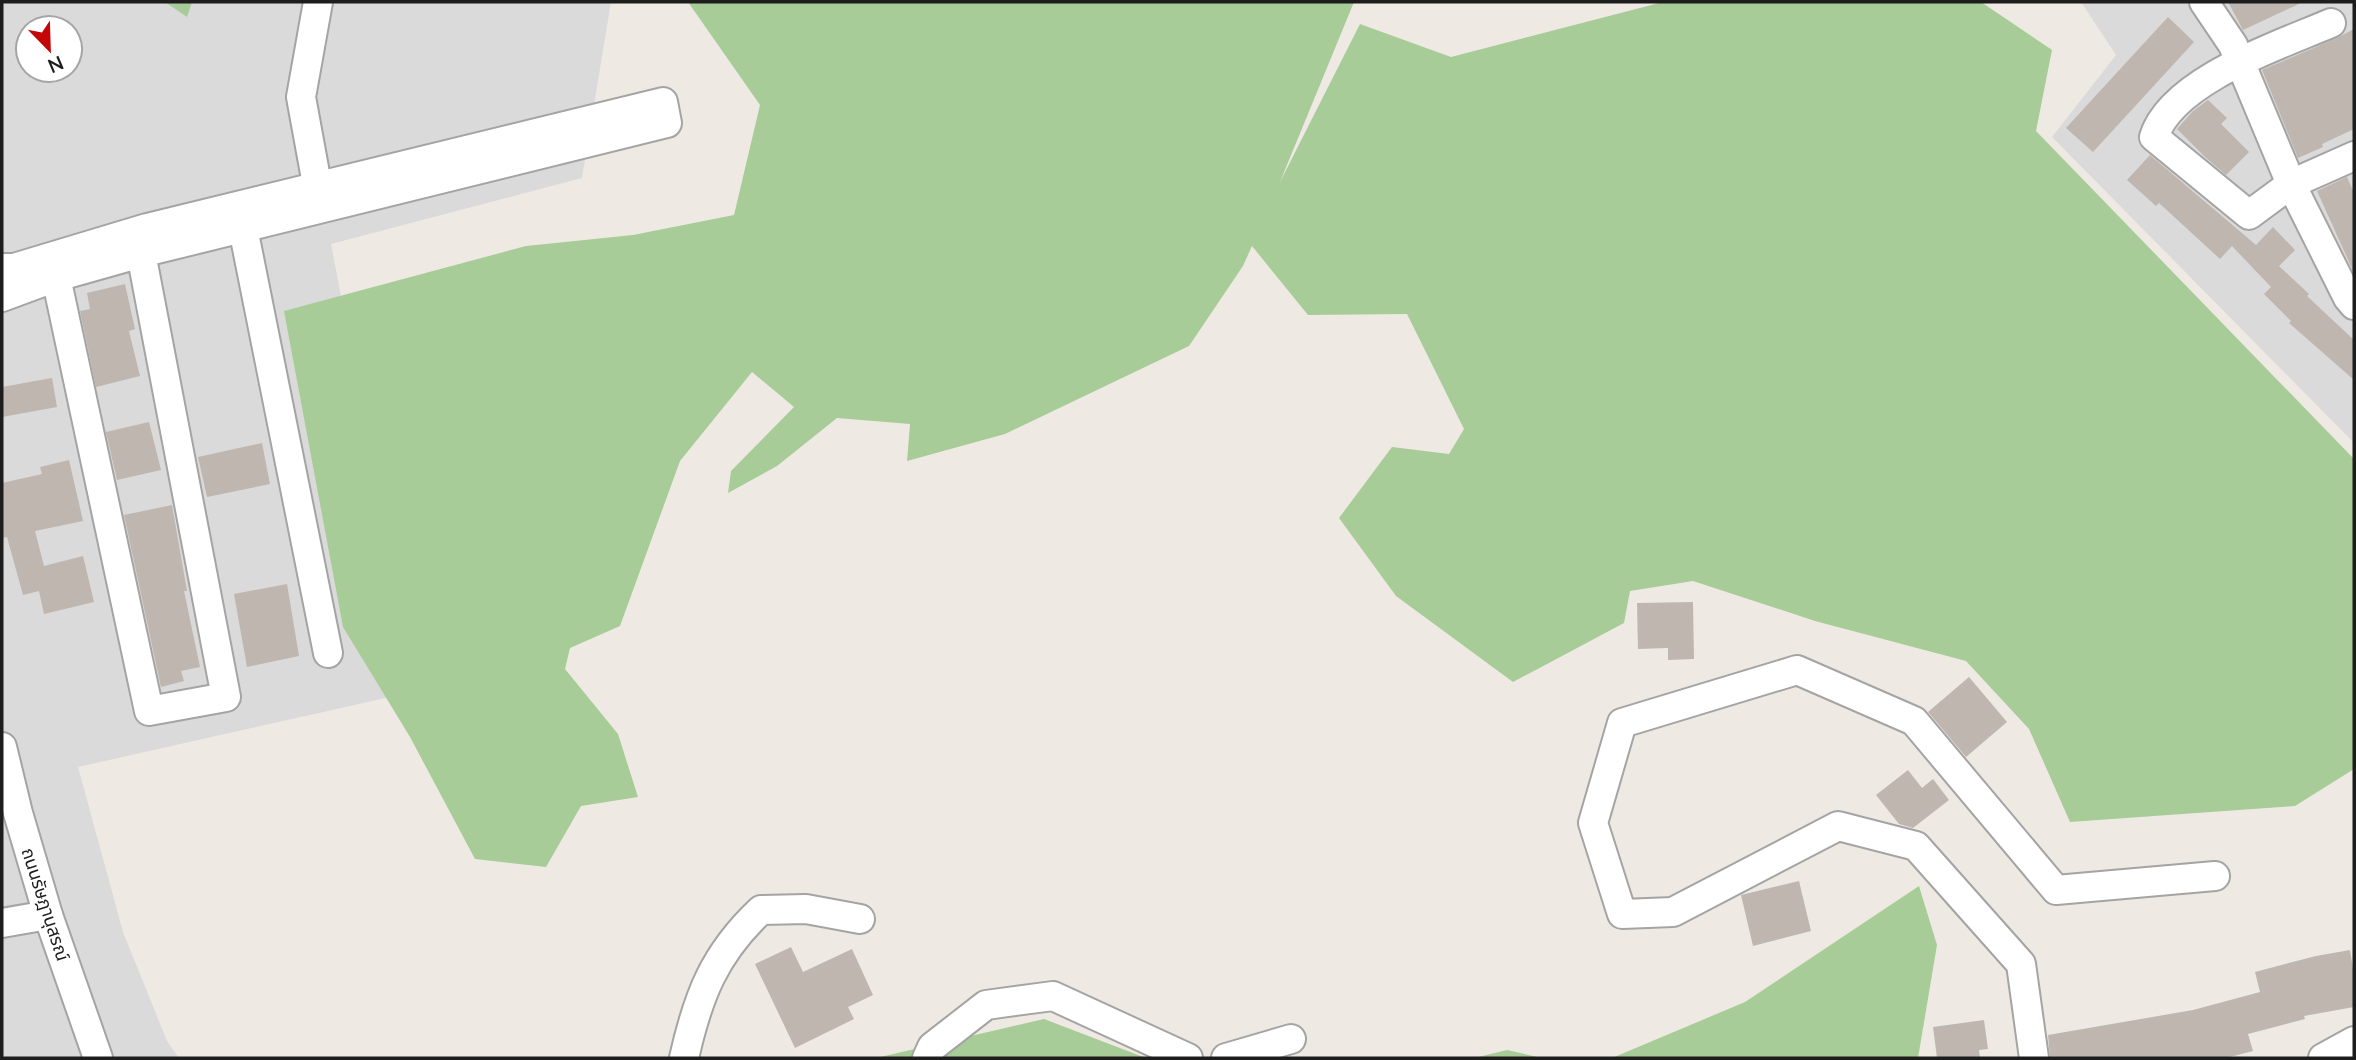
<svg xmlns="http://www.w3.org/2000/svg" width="2356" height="1060" viewBox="0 0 2356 1060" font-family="Lato,'Noto Sans Thai',sans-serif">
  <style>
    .residential { fill: #dbdada; fill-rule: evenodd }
    .forest { fill: #a7cc98 }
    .building { fill: #beb6af }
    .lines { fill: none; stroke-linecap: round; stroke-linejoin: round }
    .minor-casing { stroke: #a4a4a4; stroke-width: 32 }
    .minor { stroke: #fff; stroke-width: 28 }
    .labels { text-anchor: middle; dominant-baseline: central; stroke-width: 5; stroke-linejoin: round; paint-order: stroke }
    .street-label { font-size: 18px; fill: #1d1d1d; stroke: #fff }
  </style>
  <rect width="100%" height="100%" fill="#eeeae3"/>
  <g class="residential">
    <path d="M 2,2 L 611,2 L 582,178 L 331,244 L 417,691 L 78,767 L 123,932 L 167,1041 L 179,1058 L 2,1058 ZM 28,28 L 70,28 L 70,70 L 28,70 Z"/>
    <path d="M 2081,2 L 2354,2 L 2354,443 L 2052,137 L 2116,55 Z"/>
  </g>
  <g class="forest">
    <path d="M 165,2 L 192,2 L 187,17 Z"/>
    <path d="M 688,2 L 1354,2 L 1280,182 L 1360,24 L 1451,57 L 1663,2 L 1981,2 L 2052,50 L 2036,131 L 2354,459 L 2354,769 L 2295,806 L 2070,822 L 2029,729 L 1966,661 L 1815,621 L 1693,581 L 1630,591 L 1624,623 L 1513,682 L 1396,596 L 1339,518 L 1392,447 L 1449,454 L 1464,429 L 1407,314 L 1308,315 L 1252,246 L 1243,266 L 1189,346 L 1005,434 L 907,461 L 910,424 L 837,418 L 777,466 L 728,493 L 731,471 L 794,407 L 752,372 L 680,461 L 620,626 L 570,648 L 565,669 L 618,734 L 638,797 L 581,806 L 546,867 L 475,859 L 410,737 L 343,627 L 284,311 L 526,246 L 633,235 L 734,215 L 760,105 Z"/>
    <path d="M 1919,886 L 1937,945 L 1918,1058 L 1612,1058 L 1745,1002 Z"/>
    <path d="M 1044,1019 L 1146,1058 L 876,1058 Z"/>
    <path d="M 1507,1050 L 1542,1058 L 1474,1058 Z"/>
  </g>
  <g class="building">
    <path d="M 2228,2 L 2303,2 L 2243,30 Z"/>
    <path d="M 2168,17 L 2194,42 L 2093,152 L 2066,128 Z"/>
    <path d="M 2354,29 L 2354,129 L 2322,144 L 2323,147 L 2298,158 L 2262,70 L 2337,38 Z"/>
    <path d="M 2208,100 L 2227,118 L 2221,124 L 2249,152 L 2226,175 L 2205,157 L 2177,129 L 2193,111 Z"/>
    <path d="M 2150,155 L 2256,245 L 2273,227 L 2295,250 L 2279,266 L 2309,294 L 2307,296 L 2354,340 L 2354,380 L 2289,323 L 2291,321 L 2264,294 L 2271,287 L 2232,246 L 2220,259 L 2159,203 L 2156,206 L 2127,180 Z"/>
    <path d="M 2347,177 L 2354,193 L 2354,273 L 2317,191 Z"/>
    <path d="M 125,284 L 135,329 L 129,331 L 140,376 L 96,387 L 80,311 L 90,309 L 87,293 Z"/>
    <path d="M 52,378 L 57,407 L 2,417 L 2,387 Z"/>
    <path d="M 149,422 L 161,470 L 117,480 L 106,432 Z"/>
    <path d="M 262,443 L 270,484 L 207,497 L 198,457 Z"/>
    <path d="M 69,460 L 83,521 L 35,531 L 44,566 L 83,556 L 94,602 L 44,614 L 39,591 L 23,595 L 7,537 L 2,538 L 2,483 L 42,474 L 40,467 Z"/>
    <path d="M 172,505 L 187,591 L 184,591 L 200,667 L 181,671 L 184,681 L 161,687 L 124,515 Z"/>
    <path d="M 287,584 L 299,656 L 247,667 L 234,594 Z"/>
    <path d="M 1693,602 L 1694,659 L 1668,660 L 1668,648 L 1638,649 L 1637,603 Z"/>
    <path d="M 1969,677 L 2007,722 L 1966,757 L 1928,712 Z"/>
    <path d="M 1908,770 L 1922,788 L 1933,779 L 1949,800 L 1913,828 L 1899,824 L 1876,795 Z"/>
    <path d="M 1799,881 L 1811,931 L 1753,946 L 1741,895 Z"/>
    <path d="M 791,947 L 803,972 L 852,949 L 873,995 L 848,1007 L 854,1019 L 795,1048 L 755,964 Z"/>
    <path d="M 2350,950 L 2354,975 L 2354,1007 L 2304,1016 L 2305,1019 L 2248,1034 L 2253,1051 L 2226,1058 L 2050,1058 L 2048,1035 L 2193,1010 L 2260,992 L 2255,972 L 2316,956 Z"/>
    <path d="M 1984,1020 L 1988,1049 L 1979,1050 L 1980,1058 L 1937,1058 L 1933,1027 Z"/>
  </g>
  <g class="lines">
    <g class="minor-casing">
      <g id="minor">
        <path d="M 318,2 L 301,97 L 321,206"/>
        <path d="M 2204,2 L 2233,45 L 2291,184 L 2348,298 L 2354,305"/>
        <path d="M 2331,23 C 2280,45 2172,80 2154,137 L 2249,215 L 2291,184 L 2354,156"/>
        <path d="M 243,228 L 328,653"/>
        <path d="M 2,268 L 14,268 L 147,228 L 663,102 L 667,123 L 141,253 L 56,277 L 2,297"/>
        <path d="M 56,277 L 149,711 L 226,697 L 141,253"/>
        <path d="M 2,747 L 18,813 L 48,915 L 98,1058"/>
        <path d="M 2,923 L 48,915"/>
        <path d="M 684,1058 C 698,996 714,954 761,910 L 806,909 L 860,919"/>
        <path d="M 927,1058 L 932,1047 L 986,1005 L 1053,996 L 1188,1058"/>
        <path d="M 1226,1058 L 1291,1039"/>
        <path d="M 2034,1058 L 2021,964 L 1916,846 L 1838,826 L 1673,912 L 1622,914 L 1593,823 L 1622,723 L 1797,670 L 1914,721 L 2056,890 L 2215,876"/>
        <path d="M 2323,1058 L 2354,1041"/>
      </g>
    </g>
    <use href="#minor" class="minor"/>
  </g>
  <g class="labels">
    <g class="street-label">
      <text transform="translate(46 904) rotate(72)">ถนนรัษฎานุสรณ์</text>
    </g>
  </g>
  <rect width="2356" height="1060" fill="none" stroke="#1d1d1d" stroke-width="7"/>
  <g transform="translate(49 49) rotate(157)"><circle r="33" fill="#ffffff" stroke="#a5a5a5" stroke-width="2"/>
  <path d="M0-5L12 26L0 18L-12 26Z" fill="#c40706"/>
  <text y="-10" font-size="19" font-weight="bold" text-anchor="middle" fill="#1d1d1d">N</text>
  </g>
</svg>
